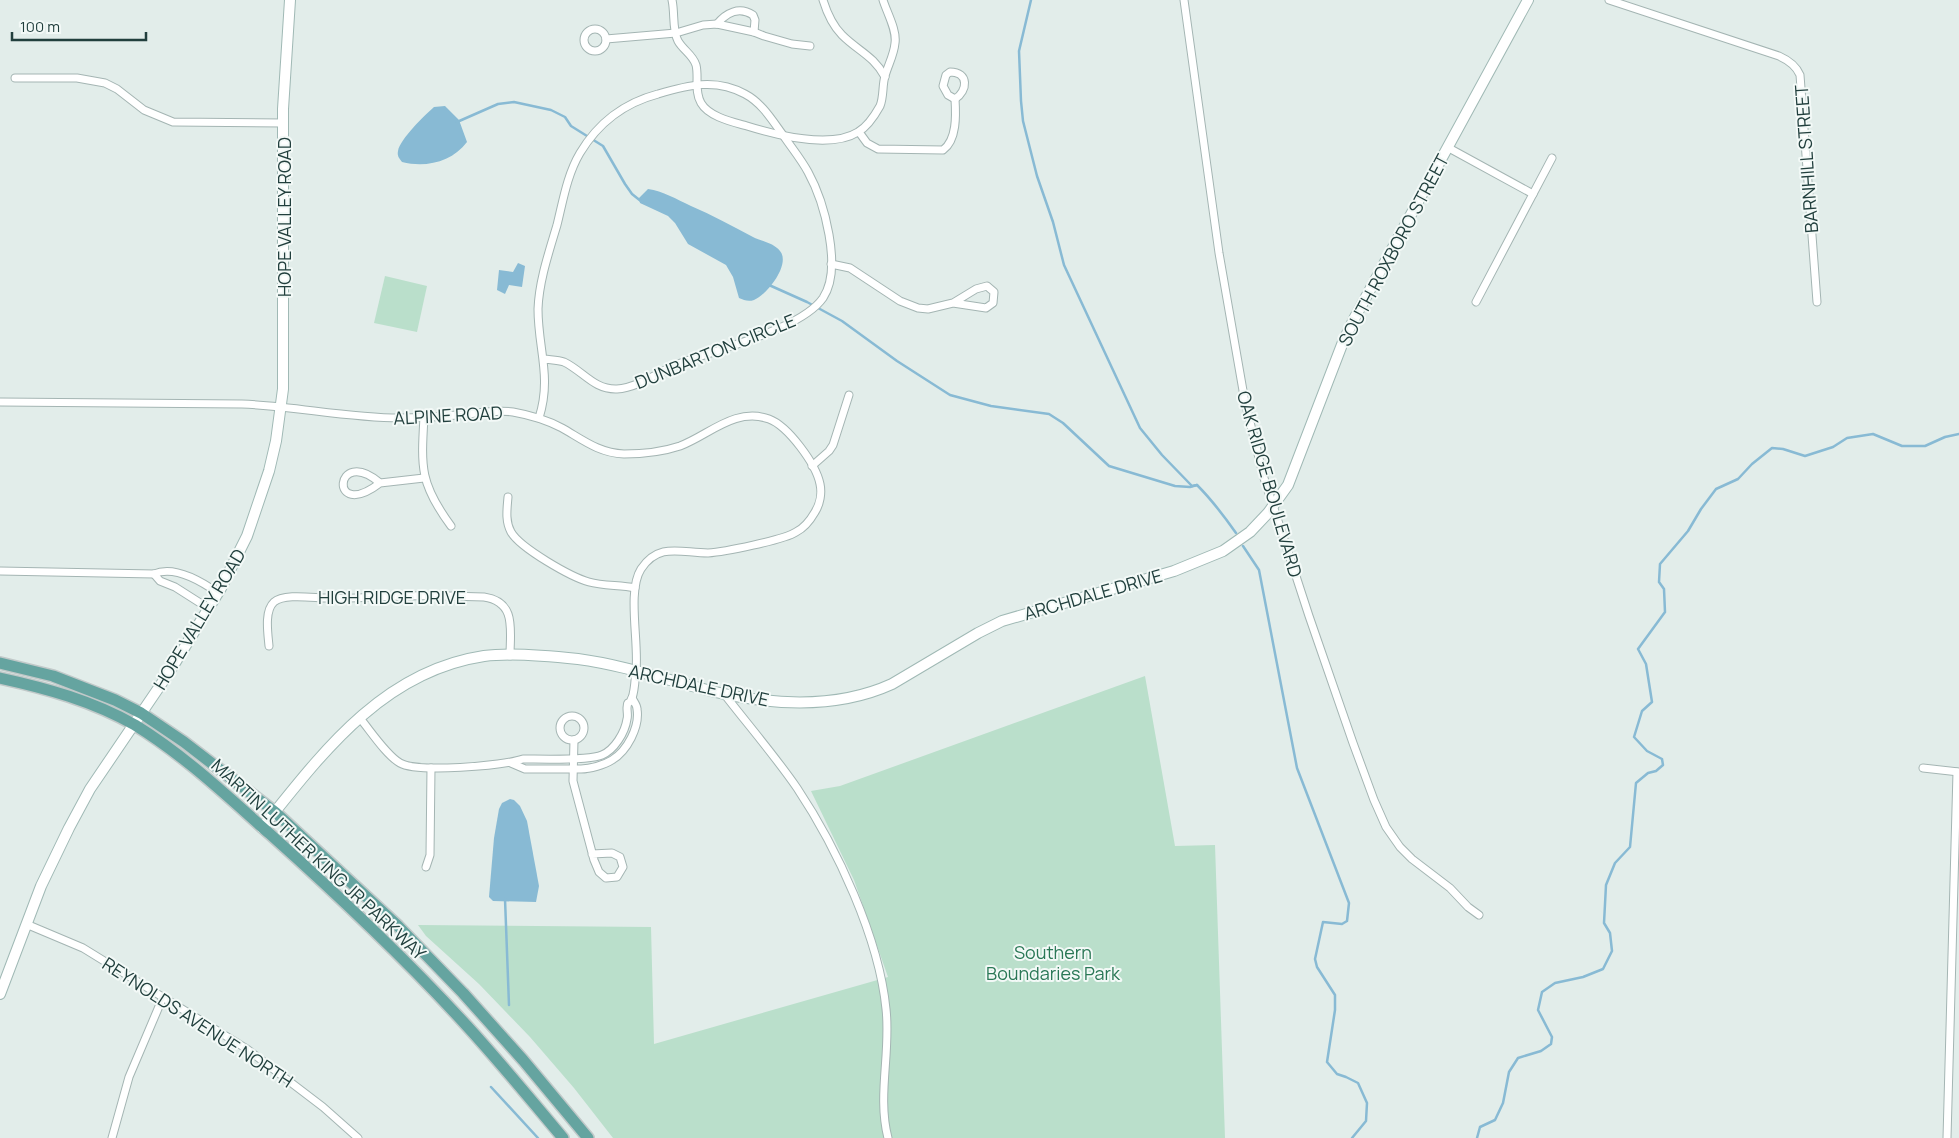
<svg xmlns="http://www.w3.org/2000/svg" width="1959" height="1138" viewBox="0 0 1959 1138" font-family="Manrope,sans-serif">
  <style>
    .green { fill: #badfcb }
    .water { fill: #88bad4 }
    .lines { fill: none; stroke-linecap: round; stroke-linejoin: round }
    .stream { stroke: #88bad4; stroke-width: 2.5 }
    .street-casing { stroke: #a4b5b3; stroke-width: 9 }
    .secondary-casing { stroke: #a0b9b5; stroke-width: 12 }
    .primary-casing { stroke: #c1c9c9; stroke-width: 14 }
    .street { stroke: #fff; stroke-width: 7 }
    .secondary { stroke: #fff; stroke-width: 10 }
    .primary { stroke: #65a4a0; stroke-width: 11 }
    .labels { text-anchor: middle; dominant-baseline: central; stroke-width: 4; stroke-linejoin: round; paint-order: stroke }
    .street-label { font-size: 18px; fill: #213f3d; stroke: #f3f9f7 }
    .park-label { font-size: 18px; fill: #2a7856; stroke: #f3f9f7 }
  </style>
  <rect width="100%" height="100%" fill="#e2edea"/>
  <g class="green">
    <path d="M 385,276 L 427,286 L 417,332 L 374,323 Z"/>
    <path d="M 1145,676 L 1175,846 L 1215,845 L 1225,1138 L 613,1138 L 574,1088 L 530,1037 L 479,984 L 426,936 L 418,925 L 651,927 L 654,1044 L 888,977 L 854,880 L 811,791 L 840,786 Z"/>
  </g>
  <g class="water">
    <path d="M 445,106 L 459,120 L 467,142 C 452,162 426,168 402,162 C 399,158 397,156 398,151 C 400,139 425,115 434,107 Z"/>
    <path d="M 648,189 C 663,191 676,199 691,206 C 712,215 732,226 753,237 C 761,241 774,243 780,251 C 791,264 767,295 754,300 C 748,302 744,300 739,298 L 733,277 L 726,265 L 688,244 L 675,223 L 668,216 L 640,203 L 639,198 Z"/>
    <path d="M 518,263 L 525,266 L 522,287 L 509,285 L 505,294 L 497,290 L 499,270 L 513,272 Z"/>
    <path d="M 510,799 L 514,800 L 520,806 L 527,821 L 539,886 L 536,902 L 493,901 L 489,897 L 494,838 L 499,809 L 502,803 Z"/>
  </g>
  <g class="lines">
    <g class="stream">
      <path d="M 1031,0 L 1019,51 L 1021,101 L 1023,121 L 1037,176 L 1053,222 L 1064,265 L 1140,428 L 1162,455 L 1192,486 L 1197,485 C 1212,500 1224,516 1236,533"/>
      <path d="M 457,122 L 498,104 L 514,102 L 551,110 L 565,117 L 571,126 L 603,146 L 625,184 L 632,194 L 642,202"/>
      <path d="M 769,285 L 807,302 L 842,321 L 897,361 L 950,395 L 991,406 L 1049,414 L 1063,423 L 1109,466 L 1175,486 L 1190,487 L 1197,485"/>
      <path d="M 1243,546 L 1259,570 L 1297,768 L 1349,903 L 1347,921 L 1342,924 L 1323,922 L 1315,959 L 1317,967 L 1335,995 L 1335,1010 L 1327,1062 L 1337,1074 L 1346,1077 L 1358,1083 L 1367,1103 L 1366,1121 L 1352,1138"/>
      <path d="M 505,899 L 509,1005"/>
      <path d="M 491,1087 L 538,1138"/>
      <path d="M 1477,1138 L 1480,1127 L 1495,1120 L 1503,1103 L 1509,1072 L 1518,1058 L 1541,1051 L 1551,1044 L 1552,1037 L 1538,1010 L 1542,992 L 1555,983 L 1583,977 L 1603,969 L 1612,951 L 1610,933 L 1604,923 L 1606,885 L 1615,863 L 1630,847 L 1636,783 L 1648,773 L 1656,771 L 1663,765 L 1662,759 L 1647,751 L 1634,737 L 1642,711 L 1652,702 L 1646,664 L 1638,649 L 1665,612 L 1664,589 L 1659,582 L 1660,564 L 1688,531 L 1701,509 L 1716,489 L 1738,479 L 1752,464 L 1772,448 L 1783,449 L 1805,456 L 1833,447 L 1847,438 L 1873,434 L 1902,446 L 1925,446 L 1945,437 L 1959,434"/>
    </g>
    <g class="street-casing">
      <g id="street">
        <path d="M 672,0 C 675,13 672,30 678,41 C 683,50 693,55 696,65 C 699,77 694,91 701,103 C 709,117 733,122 747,126 C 776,135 831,149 858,132 C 867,127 875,115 880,106 C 884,96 882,86 885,76 C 888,65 894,55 895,43 C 897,30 887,13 883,0"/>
        <path d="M 823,0 C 827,13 832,25 842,35 C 858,51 874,56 885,77"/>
        <path d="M 1184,0 L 1219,253 L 1245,402 L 1264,478 L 1309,616 L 1353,743 L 1374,800 L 1386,827 L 1400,847 L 1412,859 L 1450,888 L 1468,907 L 1479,915"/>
        <path d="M 1609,0 L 1779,56 C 1788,60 1796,65 1800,75 L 1817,302"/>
        <path d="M 717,24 C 726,13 739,6 753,15 L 755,20 L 754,32"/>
        <circle cx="595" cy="40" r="11"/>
        <path d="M 606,39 L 676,33 L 703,25 L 717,24 L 754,32 L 764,36 L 792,44 L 810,46"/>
        <path d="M 950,72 C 969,72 968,91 955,99 L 948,95 L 943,86 L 946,75 Z"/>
        <path d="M 15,78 L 77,78 L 105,83 L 117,89 L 144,110 L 173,122 L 283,123"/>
        <path d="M 859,132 L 867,143 L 878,149 L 943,150 C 957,140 956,115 955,99"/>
        <path d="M 1447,147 L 1533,194"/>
        <path d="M 831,264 L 850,268 L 900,301 L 918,308 L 928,309 L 953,303 L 976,289 L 987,286 L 994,292 L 993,303 L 986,308 L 953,303"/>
        <path d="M 1476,302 L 1552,158"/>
        <path d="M 0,402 L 242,404 C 295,406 347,418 400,418 C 419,418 438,417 457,415 C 476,414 495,409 513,412 C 530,415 547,420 562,428 C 583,440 599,453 624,454 C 642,454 662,452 680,446 C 709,435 735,407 769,419 C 788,426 816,464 820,484 C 822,493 820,504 815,512 C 811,519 804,528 796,532 C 784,540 723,552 708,553 C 681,553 659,542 641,569 C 627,591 639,642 636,670 C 635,678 635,690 632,698 C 628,707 628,698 627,708 C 627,712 628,716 627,719 C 625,733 614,750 602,755 C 588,761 540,759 523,759 C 503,766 417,773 400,763 C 386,755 370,730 359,717"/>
        <path d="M 424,417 C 421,468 420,484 451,526"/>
        <path d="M 539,418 C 552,377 538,349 538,309 C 539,281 549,252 557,225 C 563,201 567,175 580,153 C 598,123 624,103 658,94 C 688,85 716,78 745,94 C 762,103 772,120 783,135 C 791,147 801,159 808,172 C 824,201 843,268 823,298 C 804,325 742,342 711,353 C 698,357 685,361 673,366 C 656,374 636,388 617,389 C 594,390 583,371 564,362 C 558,360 551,360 544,359"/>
        <path d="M 812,466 L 829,451 L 833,445 L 849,395"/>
        <path d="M 380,483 C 328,523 334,444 380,483 L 424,478"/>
        <path d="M 508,497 C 507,509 505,521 511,532 C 520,548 571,577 589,582 C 603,586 620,585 635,588"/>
        <path d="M 0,571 L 154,574 C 174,565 201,581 218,593"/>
        <path d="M 154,574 L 160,581 L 175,587 L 208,608"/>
        <path d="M 269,646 C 268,634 264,611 274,602 C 284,593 314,598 327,598 C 351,599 375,597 399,596 C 428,595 456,596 484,597 C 517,602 510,630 510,656"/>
        <path d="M 725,695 C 749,726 775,756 797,788 C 837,848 879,938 886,1009 C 891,1052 877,1096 888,1138"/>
        <circle cx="572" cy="728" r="12"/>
        <path d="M 574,740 L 573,781 L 594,860 L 599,872 L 606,878 L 617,877 L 623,867 L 620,857 L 612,853 L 592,854"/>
        <path d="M 511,763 L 525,769 L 581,769 C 590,769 604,765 612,760 C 627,751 640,727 637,709 C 637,705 634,702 632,698"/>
        <path d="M 1923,768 L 1959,772"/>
        <path d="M 426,867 L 430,855 L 431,768"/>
        <path d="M 26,924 L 83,948 L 247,1049 L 323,1107 L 358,1138"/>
        <path d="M 112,1138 L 129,1077 L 163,997"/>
        <path d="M 1947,1138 L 1957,772"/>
      </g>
    </g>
    <g class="secondary-casing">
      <g id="secondary">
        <path d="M 262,828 C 322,753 383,671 484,656 C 511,652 551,656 578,659 C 623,665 667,680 711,691 C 770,705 835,710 892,684 L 978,633 L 1002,621 L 1174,571 L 1223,551 L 1250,532 L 1268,513 L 1288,485 L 1343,342 L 1354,319 L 1528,0"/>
        <path d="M 0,994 L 41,886 L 69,828 L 90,789 L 170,671 L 221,588 L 247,536 L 269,471 L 276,441 L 283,389 L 283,109 L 290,0"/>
      </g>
    </g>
    <g class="primary-casing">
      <g id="primary">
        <path d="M 0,663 L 53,676 L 115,700 L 141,713 L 184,742 L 275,812 L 398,926 L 463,993 L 523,1060 L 588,1138"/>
        <path d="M 0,678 C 46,688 93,701 135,725 C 184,755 227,796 270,834 C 338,895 405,958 467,1026 C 500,1062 531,1100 563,1138"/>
      </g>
    </g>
    <use href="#street" class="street"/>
    <use href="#secondary" class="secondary"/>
    <use href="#primary" class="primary"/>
  </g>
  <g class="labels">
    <g class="street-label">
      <text transform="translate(1806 159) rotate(-94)">BARNHILL STREET</text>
      <text transform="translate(284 217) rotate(-90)">HOPE VALLEY ROAD</text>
      <text transform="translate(1393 250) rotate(-62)">SOUTH ROXBORO STREET</text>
      <text transform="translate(715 351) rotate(-22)">DUNBARTON CIRCLE</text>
      <text transform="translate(448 415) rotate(-3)">ALPINE ROAD</text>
      <text transform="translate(1270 484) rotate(74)">OAK RIDGE BOULEVARD</text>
      <text transform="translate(1093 594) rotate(-16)">ARCHDALE DRIVE</text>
      <text x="392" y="597">HIGH RIDGE DRIVE</text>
      <text transform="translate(199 619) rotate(-59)">HOPE VALLEY ROAD</text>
      <text transform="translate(699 685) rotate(12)">ARCHDALE DRIVE</text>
      <text transform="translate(319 859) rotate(43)">MARTIN LUTHER KING JR PARKWAY</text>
      <text transform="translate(198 1022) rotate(33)">REYNOLDS AVENUE NORTH</text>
    </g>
    <g class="park-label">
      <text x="1053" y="952">Southern<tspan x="1053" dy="21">Boundaries Park</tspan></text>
    </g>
  </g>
  <path d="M12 32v8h134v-8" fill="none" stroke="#213f3d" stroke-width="2.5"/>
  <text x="20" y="32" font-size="15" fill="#213f3d" stroke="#f3f9f7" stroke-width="4" paint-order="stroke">100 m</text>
</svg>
